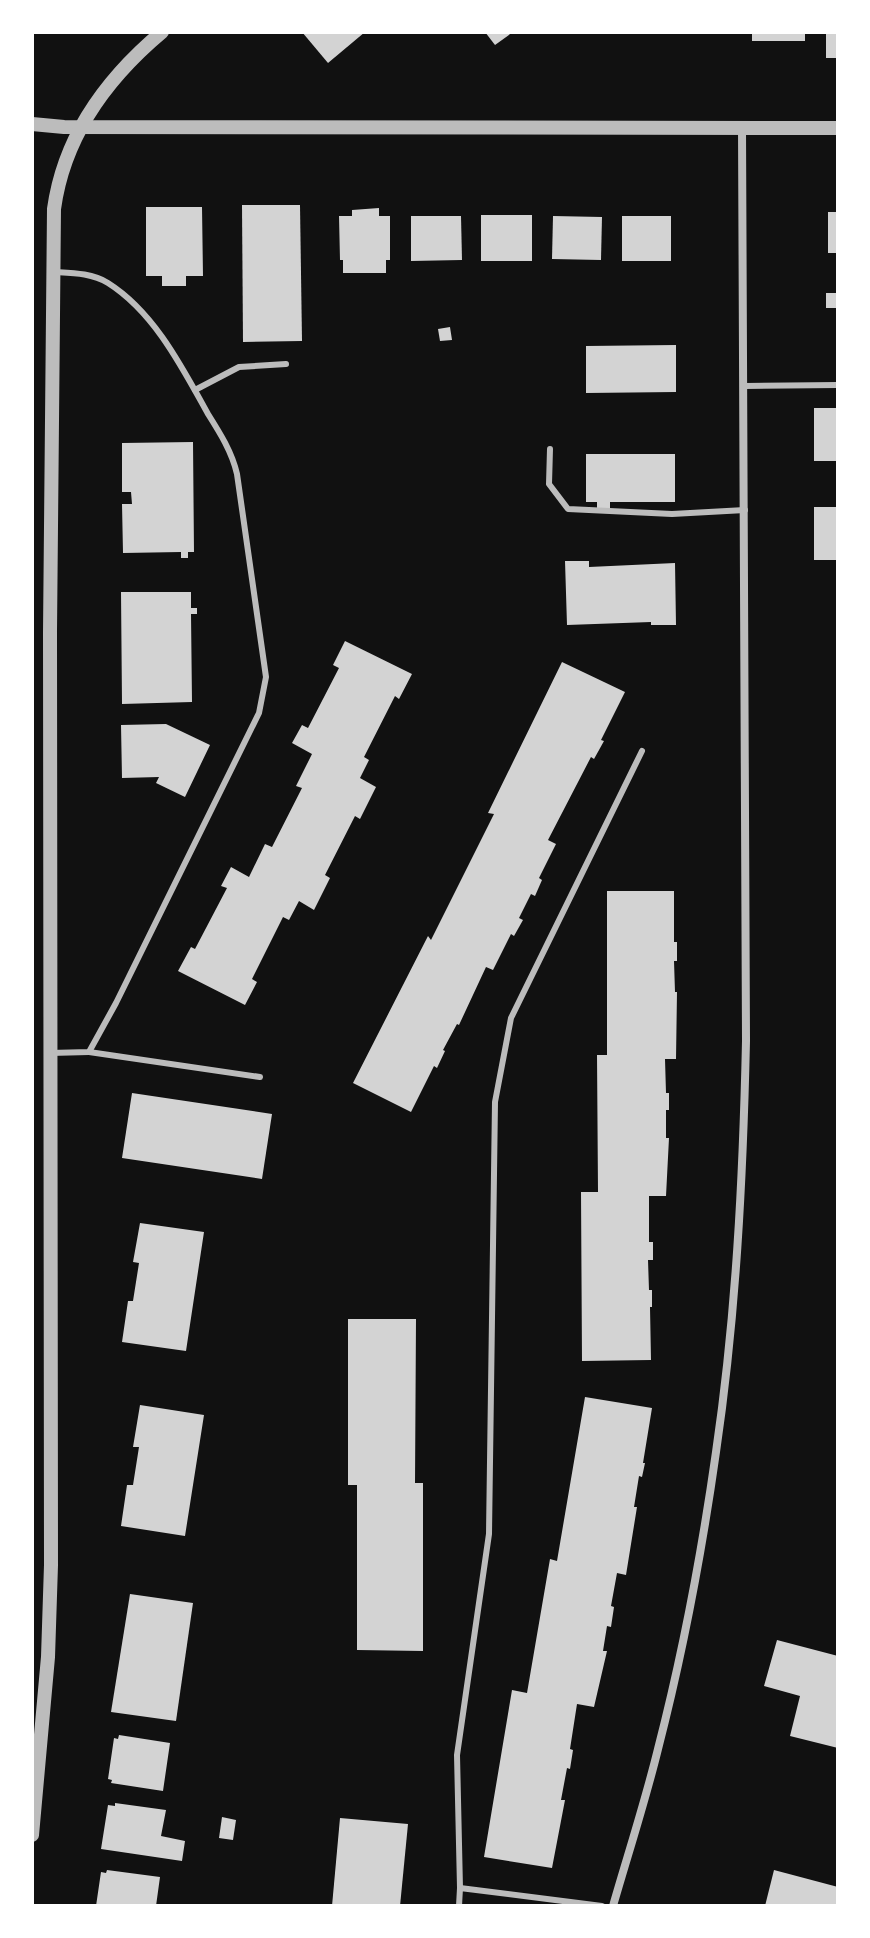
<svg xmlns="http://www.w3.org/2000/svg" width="870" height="1938" viewBox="0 0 870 1938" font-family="'Alegreya Sans',sans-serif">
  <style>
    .building { fill: #d3d3d3 }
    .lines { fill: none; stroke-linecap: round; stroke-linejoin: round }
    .service { stroke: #bcbcbc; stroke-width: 6 }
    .minor { stroke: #bcbcbc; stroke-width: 8 }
    .tertiary { stroke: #bcbcbc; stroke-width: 14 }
  </style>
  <rect width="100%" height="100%" fill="#111"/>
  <g class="building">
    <path d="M 302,32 L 365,32 L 328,63 Z"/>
    <path d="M 485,32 L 513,32 L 495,45 Z"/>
    <rect x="752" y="32" width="53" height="9"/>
    <rect x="826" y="32" width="12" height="26"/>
    <path d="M 242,205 L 300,205 L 302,341 L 243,342 Z"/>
    <path d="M 146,207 L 202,207 L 203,276 L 186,276 L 186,286 L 162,286 L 162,276 L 146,276 Z"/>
    <path d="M 379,208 L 379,216 L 390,216 L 390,260 L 386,260 L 386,273 L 343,273 L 343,260 L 340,260 L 339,216 L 352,216 L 352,210 Z"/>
    <rect x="828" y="212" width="10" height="41"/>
    <rect x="481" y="215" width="51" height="46"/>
    <path d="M 411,216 L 461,216 L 462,260 L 411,261 Z"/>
    <path d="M 553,216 L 602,217 L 601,260 L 552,259 Z"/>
    <rect x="622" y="216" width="49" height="45"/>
    <rect x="826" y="293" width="12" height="15"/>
    <path d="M 450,327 L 452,340 L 440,341 L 438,329 Z"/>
    <path d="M 676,345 L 676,392 L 586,393 L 586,346 Z"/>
    <rect x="814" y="408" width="24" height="53"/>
    <path d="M 193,442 L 194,552 L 188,552 L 188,558 L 181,558 L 181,552 L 123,553 L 122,504 L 132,504 L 131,492 L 122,492 L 122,443 Z"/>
    <path d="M 586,454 L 675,454 L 675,502 L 610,502 L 610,508 L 597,508 L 597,502 L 586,502 Z"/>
    <rect x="814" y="507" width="24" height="53"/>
    <path d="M 565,561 L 589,561 L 589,567 L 675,563 L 676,625 L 651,625 L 651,622 L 567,625 Z"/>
    <path d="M 121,592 L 191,592 L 191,608 L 197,608 L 197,614 L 191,614 L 192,702 L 122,704 Z"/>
    <path d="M 345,641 L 412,674 L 399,699 L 395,696 L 364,757 L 369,760 L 360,778 L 376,787 L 360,819 L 355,816 L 325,875 L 330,878 L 314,910 L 299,901 L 289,920 L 283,917 L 252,979 L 257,982 L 245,1005 L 178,971 L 191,947 L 195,949 L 227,888 L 221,886 L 231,867 L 249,877 L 265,844 L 272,847 L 302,788 L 296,786 L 312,754 L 292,743 L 302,725 L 308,728 L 339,668 L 333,665 Z"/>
    <path d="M 562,662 L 625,692 L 601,740 L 604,741 L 594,759 L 591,757 L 548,840 L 556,844 L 539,878 L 542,880 L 535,896 L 531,894 L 519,918 L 523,920 L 514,936 L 511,934 L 493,970 L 486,967 L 459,1025 L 457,1024 L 443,1050 L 445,1051 L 437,1068 L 434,1066 L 411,1112 L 353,1083 L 428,936 L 431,940 L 494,814 L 488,813 Z"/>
    <path d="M 166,724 L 210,745 L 185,797 L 156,783 L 159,777 L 122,778 L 121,725 Z"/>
    <path d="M 607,891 L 674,891 L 674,942 L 677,942 L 677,961 L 674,961 L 675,992 L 677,992 L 676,1059 L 665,1059 L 666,1093 L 669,1093 L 669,1110 L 666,1110 L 666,1138 L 669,1138 L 666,1196 L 649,1196 L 649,1242 L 653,1242 L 653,1260 L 648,1260 L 649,1290 L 652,1290 L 652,1307 L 650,1307 L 651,1360 L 582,1361 L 581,1192 L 598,1192 L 597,1055 L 607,1055 Z"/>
    <path d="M 132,1093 L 272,1114 L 262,1179 L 122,1158 Z"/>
    <path d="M 140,1223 L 204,1232 L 186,1351 L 122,1342 L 128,1301 L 133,1301 L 139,1263 L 133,1262 Z"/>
    <path d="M 348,1319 L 416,1319 L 415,1483 L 423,1483 L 423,1651 L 357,1650 L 357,1485 L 348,1485 Z"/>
    <path d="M 585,1397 L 652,1408 L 643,1463 L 645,1463 L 642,1477 L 639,1476 L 634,1507 L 637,1507 L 626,1575 L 617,1573 L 611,1606 L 614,1607 L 611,1627 L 607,1626 L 603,1651 L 607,1651 L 594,1707 L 577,1704 L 570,1749 L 573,1750 L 570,1769 L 567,1768 L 561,1800 L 565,1800 L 552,1868 L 484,1857 L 512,1690 L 527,1693 L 550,1559 L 557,1561 Z"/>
    <path d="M 140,1405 L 204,1415 L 185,1536 L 121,1526 L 127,1485 L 133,1485 L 139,1447 L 133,1447 Z"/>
    <path d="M 130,1594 L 193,1603 L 176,1721 L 111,1712 Z"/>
    <path d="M 777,1640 L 838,1656 L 838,1748 L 790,1736 L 800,1696 L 764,1686 Z"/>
    <path d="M 119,1735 L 170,1743 L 163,1791 L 111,1783 L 112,1780 L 108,1779 L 114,1738 L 118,1739 Z"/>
    <path d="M 115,1803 L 166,1810 L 161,1836 L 185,1841 L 182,1861 L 101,1849 L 108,1805 L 115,1806 Z"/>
    <path d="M 222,1817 L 236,1820 L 233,1840 L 219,1838 Z"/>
    <path d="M 340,1818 L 408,1824 L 400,1906 L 332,1906 Z"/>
    <path d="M 107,1870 L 160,1877 L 156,1906 L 96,1906 L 101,1872 L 106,1873 Z"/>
    <path d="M 774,1870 L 838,1887 L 838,1906 L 765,1906 Z"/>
  </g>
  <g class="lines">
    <g class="service">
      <path d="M 745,386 L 838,385"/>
      <path d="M 195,390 L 239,367 L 286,364"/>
      <path d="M 550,449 L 549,484 L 568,509 L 672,514 L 745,510"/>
      <path d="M 89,1052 L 260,1077"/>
      <path d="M 50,1053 L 89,1052 L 116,1003 L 259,713 L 266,677 L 237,474 C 232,452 220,433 208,414 C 182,367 154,312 108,283 C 92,273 72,273 54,272"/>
      <path d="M 460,1888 L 457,1755 L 489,1534 L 495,1102 L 511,1018 L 642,751"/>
      <path d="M 459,1906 L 460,1888 L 602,1906"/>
    </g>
    <path class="minor" d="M 613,1906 C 628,1854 645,1802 658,1749 C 683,1652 702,1551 716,1452 C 736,1316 743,1178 746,1041 L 742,128"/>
    <g class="tertiary">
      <path d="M 32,124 L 64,127 L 838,128"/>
      <path d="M 32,1835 L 48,1657 L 51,1565 L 50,632 L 54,209 C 64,136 107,78 162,32"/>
    </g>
  </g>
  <rect width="870" height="1938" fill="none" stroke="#ffffff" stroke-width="68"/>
</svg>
